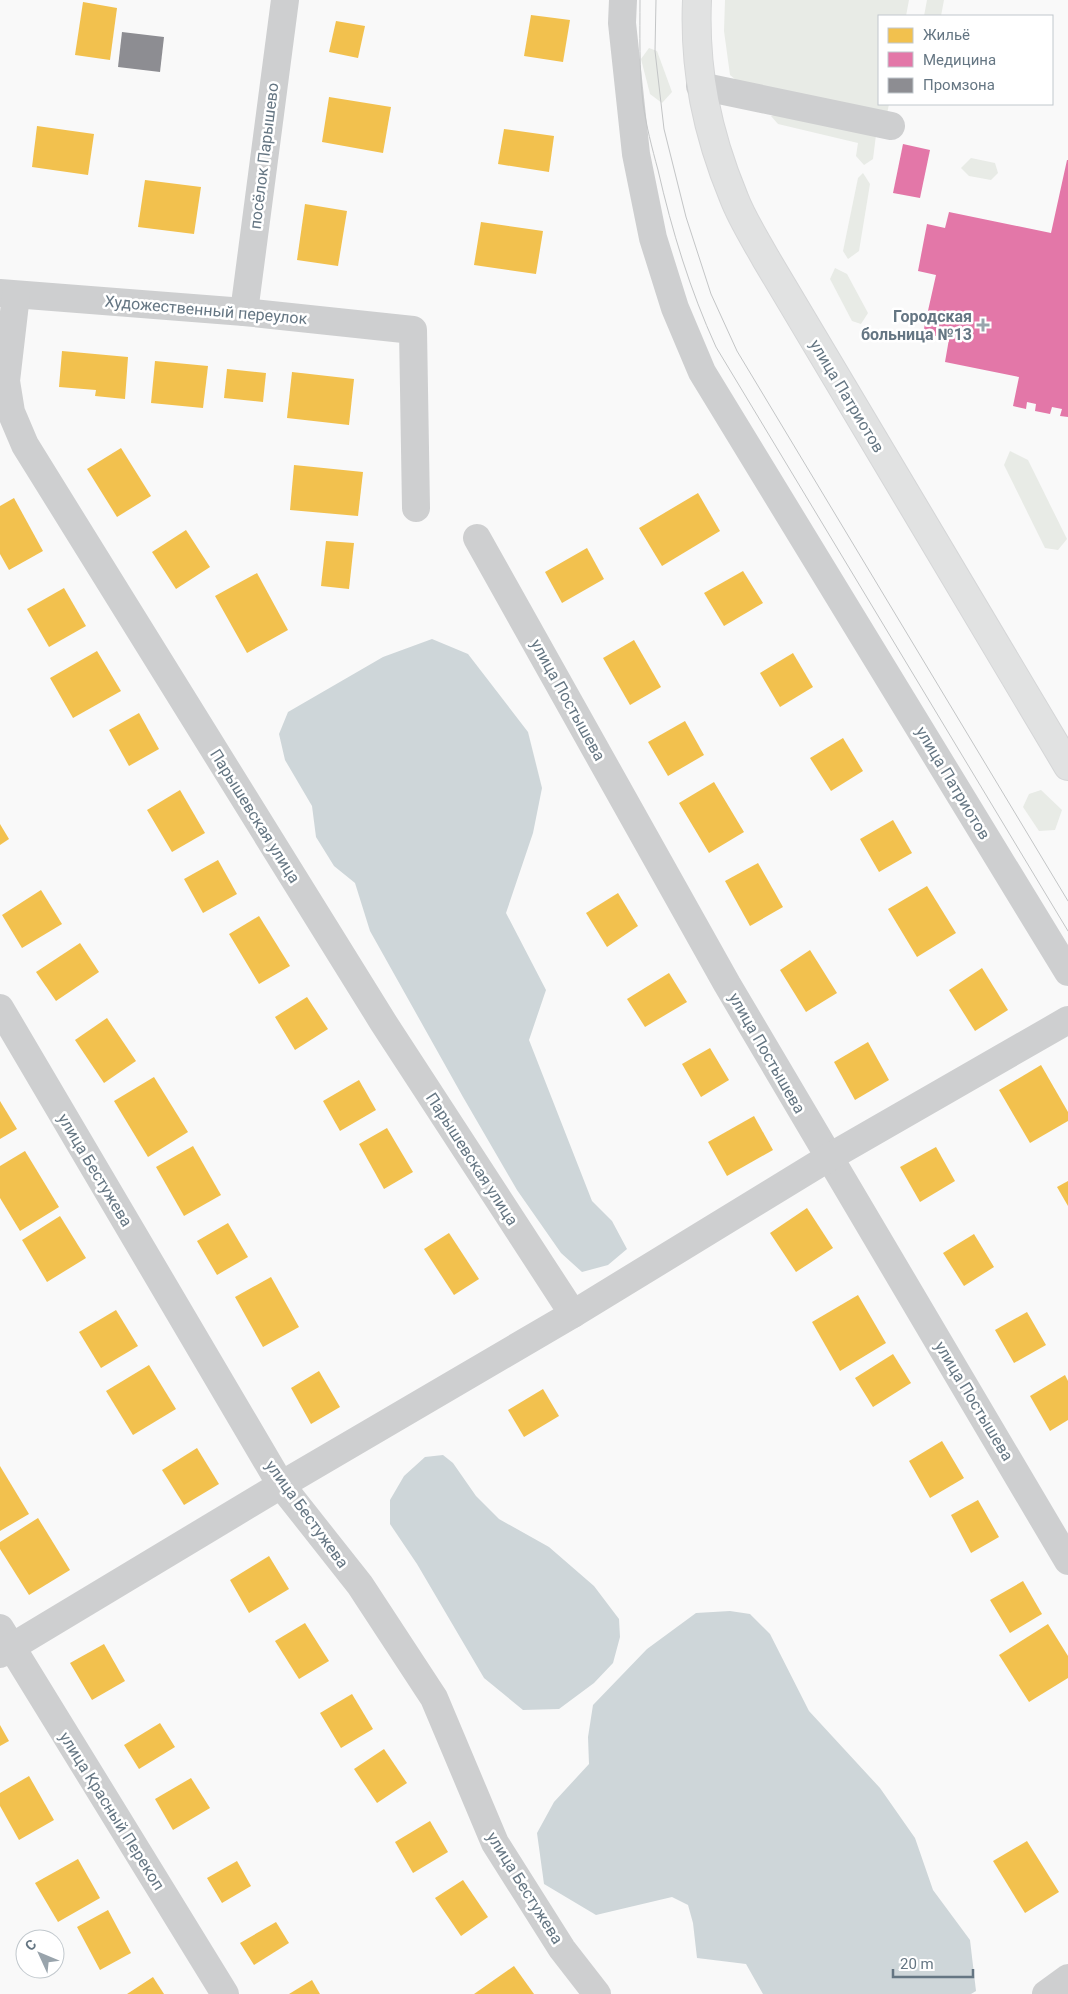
<svg xmlns="http://www.w3.org/2000/svg" width="1068" height="1994" viewBox="0 0 1068 1994" font-family="Roboto,sans-serif">
  <style>
    .green { fill: #e8ebe6 }
    .water { fill: #ced6d9 }
    .homes { fill: #f2c14e }
    .health { fill: #e377a8 }
    .industry { fill: #8d8d92 }
    .lines { fill: none; stroke-linecap: round; stroke-linejoin: round }
    .major-casing { stroke: #d5d6d7; stroke-width: 30 }
    .minor { stroke: #cecfd0; stroke-width: 28 }
    .major { stroke: #e1e2e2; stroke-width: 28 }
    .tram { stroke: #c3c5c6; stroke-width: 1 }
    .poi-dot { fill: #99a4ac; stroke: #fff; stroke-width: 2 }
    .labels { text-anchor: middle; dominant-baseline: central; stroke-width: 5; stroke-linejoin: round; paint-order: stroke }
    .street-label { font-size: 16px; fill: #657683; stroke: #fff }
    .poi-label { font-size: 16px; font-weight: bold; fill: #657683; stroke: #fff; text-anchor: end }
  </style>
  <rect width="100%" height="100%" fill="#f9f9f9"/>
  <g class="green">
    <path d="M 725,0 L 909,0 L 906,16 L 879,16 L 879,104 L 889,104 L 887,114 L 741,84 L 730,75 L 724,31 Z"/>
    <path d="M 927,0 L 944,0 L 941,16 L 924,16 Z"/>
    <path d="M 649,48 L 657,51 L 672,92 L 662,103 L 650,94 L 641,59 Z"/>
    <path d="M 783,112 L 876,135 L 873,159 L 864,165 L 856,156 L 858,143 L 778,124 L 771,116 Z"/>
    <path d="M 971,158 L 995,163 L 998,173 L 991,180 L 969,176 L 961,168 Z"/>
    <path d="M 863,173 L 870,184 L 859,251 L 848,259 L 843,251 L 858,178 Z"/>
    <path d="M 835,268 L 847,274 L 868,313 L 861,324 L 852,321 L 830,279 Z"/>
    <path d="M 1010,451 L 1028,460 L 1067,539 L 1058,550 L 1045,548 L 1004,465 Z"/>
    <path d="M 1041,790 L 1062,810 L 1055,830 L 1039,831 L 1023,807 L 1029,794 Z"/>
  </g>
  <g class="water">
    <path d="M 432,639 L 468,654 L 528,732 L 542,788 L 533,833 L 506,913 L 546,990 L 529,1040 L 592,1201 L 612,1221 L 627,1249 L 608,1265 L 582,1272 L 561,1253 L 517,1190 L 463,1097 L 370,931 L 355,883 L 334,866 L 316,837 L 312,806 L 285,760 L 279,734 L 288,712 L 383,657 Z"/>
    <path d="M 443,1455 L 453,1463 L 476,1496 L 499,1519 L 549,1547 L 594,1586 L 619,1619 L 620,1637 L 613,1663 L 594,1683 L 559,1709 L 523,1710 L 484,1678 L 417,1564 L 390,1524 L 390,1500 L 404,1476 L 425,1457 Z"/>
    <path d="M 730,1611 L 750,1614 L 770,1634 L 809,1711 L 880,1788 L 915,1838 L 933,1890 L 970,1940 L 976,1991 L 971,1994 L 763,1994 L 746,1964 L 697,1958 L 693,1923 L 688,1905 L 672,1897 L 596,1915 L 544,1884 L 537,1833 L 554,1802 L 589,1764 L 588,1737 L 593,1705 L 647,1649 L 696,1613 Z"/>
  </g>
  <g class="homes">
    <path d="M 83,2 L 117,8 L 110,60 L 75,55 Z"/>
    <path d="M 531,15 L 570,20 L 563,62 L 524,56 Z"/>
    <path d="M 336,21 L 365,26 L 358,58 L 329,52 Z"/>
    <path d="M 329,97 L 391,107 L 383,153 L 322,142 Z"/>
    <path d="M 37,126 L 94,134 L 88,175 L 32,167 Z"/>
    <path d="M 504,129 L 554,136 L 549,172 L 498,164 Z"/>
    <path d="M 145,180 L 201,187 L 194,234 L 138,227 Z"/>
    <path d="M 305,204 L 347,211 L 338,266 L 297,260 Z"/>
    <path d="M 481,222 L 543,231 L 536,274 L 474,265 Z"/>
    <path d="M 62,351 L 128,357 L 125,399 L 95,396 L 96,390 L 59,387 Z"/>
    <path d="M 155,361 L 208,366 L 203,408 L 151,403 Z"/>
    <path d="M 227,369 L 266,373 L 263,402 L 224,398 Z"/>
    <path d="M 292,372 L 354,379 L 349,425 L 287,418 Z"/>
    <path d="M 121,448 L 151,496 L 117,517 L 87,469 Z"/>
    <path d="M 294,465 L 363,472 L 358,516 L 290,510 Z"/>
    <path d="M 698,493 L 720,531 L 662,566 L 639,528 Z"/>
    <path d="M 14,498 L 43,551 L 9,570 L 0,554 L 0,506 Z"/>
    <path d="M 186,530 L 210,567 L 176,589 L 152,552 Z"/>
    <path d="M 326,541 L 354,543 L 349,589 L 321,586 Z"/>
    <path d="M 587,548 L 604,579 L 562,603 L 545,572 Z"/>
    <path d="M 743,571 L 763,603 L 724,626 L 704,593 Z"/>
    <path d="M 257,573 L 288,630 L 247,653 L 215,596 Z"/>
    <path d="M 64,588 L 86,626 L 49,647 L 27,609 Z"/>
    <path d="M 634,640 L 661,687 L 630,705 L 603,658 Z"/>
    <path d="M 97,651 L 121,691 L 73,718 L 50,678 Z"/>
    <path d="M 793,653 L 813,687 L 780,707 L 760,673 Z"/>
    <path d="M 139,713 L 159,749 L 129,766 L 109,730 Z"/>
    <path d="M 685,721 L 704,755 L 668,776 L 648,742 Z"/>
    <path d="M 843,738 L 863,771 L 831,791 L 810,758 Z"/>
    <path d="M 714,782 L 744,832 L 709,853 L 679,803 Z"/>
    <path d="M 180,790 L 205,833 L 172,852 L 147,810 Z"/>
    <path d="M 893,820 L 912,853 L 879,872 L 860,839 Z"/>
    <path d="M 0,824 L 9,839 L 0,845 Z"/>
    <path d="M 218,860 L 237,894 L 203,913 L 184,879 Z"/>
    <path d="M 758,863 L 783,907 L 750,926 L 725,881 Z"/>
    <path d="M 927,886 L 956,933 L 917,957 L 888,909 Z"/>
    <path d="M 41,890 L 62,924 L 22,948 L 2,915 Z"/>
    <path d="M 618,893 L 638,926 L 607,947 L 586,913 Z"/>
    <path d="M 259,916 L 290,966 L 259,984 L 229,934 Z"/>
    <path d="M 80,943 L 99,972 L 56,1001 L 36,972 Z"/>
    <path d="M 810,950 L 837,993 L 806,1012 L 780,970 Z"/>
    <path d="M 982,968 L 1008,1010 L 975,1031 L 949,990 Z"/>
    <path d="M 669,973 L 687,1002 L 645,1027 L 627,999 Z"/>
    <path d="M 307,997 L 328,1029 L 295,1050 L 275,1017 Z"/>
    <path d="M 107,1018 L 136,1061 L 104,1083 L 75,1040 Z"/>
    <path d="M 868,1042 L 889,1080 L 855,1100 L 834,1062 Z"/>
    <path d="M 710,1048 L 729,1080 L 701,1097 L 682,1064 Z"/>
    <path d="M 1041,1065 L 1068,1112 L 1068,1121 L 1030,1143 L 999,1090 Z"/>
    <path d="M 154,1077 L 188,1132 L 148,1157 L 114,1101 Z"/>
    <path d="M 359,1080 L 376,1110 L 340,1131 L 323,1101 Z"/>
    <path d="M 0,1101 L 17,1129 L 0,1139 Z"/>
    <path d="M 754,1116 L 773,1150 L 727,1176 L 708,1142 Z"/>
    <path d="M 387,1128 L 413,1172 L 384,1189 L 359,1144 Z"/>
    <path d="M 193,1146 L 221,1195 L 184,1216 L 156,1167 Z"/>
    <path d="M 936,1147 L 955,1181 L 920,1202 L 900,1167 Z"/>
    <path d="M 25,1151 L 59,1207 L 20,1231 L 0,1198 L 0,1166 Z"/>
    <path d="M 1068,1181 L 1068,1206 L 1057,1187 Z"/>
    <path d="M 807,1208 L 833,1248 L 796,1272 L 770,1233 Z"/>
    <path d="M 60,1216 L 86,1258 L 47,1282 L 22,1240 Z"/>
    <path d="M 228,1223 L 248,1257 L 217,1275 L 197,1241 Z"/>
    <path d="M 449,1233 L 479,1279 L 454,1295 L 424,1249 Z"/>
    <path d="M 974,1234 L 994,1267 L 964,1286 L 943,1253 Z"/>
    <path d="M 271,1277 L 299,1327 L 263,1347 L 235,1297 Z"/>
    <path d="M 858,1295 L 886,1343 L 840,1371 L 812,1322 Z"/>
    <path d="M 116,1310 L 138,1346 L 101,1368 L 79,1332 Z"/>
    <path d="M 1027,1312 L 1046,1345 L 1014,1363 L 995,1330 Z"/>
    <path d="M 893,1354 L 911,1383 L 873,1407 L 855,1378 Z"/>
    <path d="M 149,1365 L 176,1409 L 133,1435 L 106,1391 Z"/>
    <path d="M 319,1371 L 340,1407 L 311,1424 L 291,1388 Z"/>
    <path d="M 1065,1375 L 1068,1381 L 1068,1420 L 1050,1431 L 1030,1396 Z"/>
    <path d="M 543,1389 L 559,1416 L 524,1437 L 508,1410 Z"/>
    <path d="M 942,1441 L 964,1478 L 930,1498 L 909,1461 Z"/>
    <path d="M 197,1448 L 219,1484 L 184,1505 L 162,1470 Z"/>
    <path d="M 0,1466 L 29,1514 L 0,1531 Z"/>
    <path d="M 978,1500 L 999,1537 L 971,1553 L 951,1515 Z"/>
    <path d="M 38,1518 L 70,1570 L 29,1595 L 0,1549 L 0,1542 Z"/>
    <path d="M 269,1556 L 289,1589 L 249,1613 L 230,1580 Z"/>
    <path d="M 1023,1581 L 1042,1614 L 1010,1633 L 990,1600 Z"/>
    <path d="M 305,1623 L 329,1661 L 299,1679 L 275,1641 Z"/>
    <path d="M 1048,1624 L 1068,1656 L 1068,1678 L 1029,1702 L 999,1655 Z"/>
    <path d="M 104,1644 L 125,1681 L 92,1700 L 70,1663 Z"/>
    <path d="M 352,1694 L 373,1729 L 341,1748 L 320,1713 Z"/>
    <path d="M 160,1723 L 175,1747 L 139,1769 L 124,1745 Z"/>
    <path d="M 0,1725 L 9,1741 L 0,1746 Z"/>
    <path d="M 384,1749 L 407,1783 L 377,1803 L 354,1769 Z"/>
    <path d="M 29,1776 L 54,1820 L 19,1840 L 0,1806 L 0,1793 Z"/>
    <path d="M 191,1778 L 210,1808 L 173,1830 L 155,1799 Z"/>
    <path d="M 430,1821 L 448,1852 L 413,1873 L 395,1842 Z"/>
    <path d="M 1027,1841 L 1059,1892 L 1025,1913 L 993,1861 Z"/>
    <path d="M 78,1859 L 100,1898 L 58,1922 L 35,1883 Z"/>
    <path d="M 237,1861 L 251,1886 L 222,1903 L 207,1878 Z"/>
    <path d="M 463,1880 L 488,1917 L 461,1936 L 435,1898 Z"/>
    <path d="M 108,1910 L 131,1953 L 100,1970 L 77,1927 Z"/>
    <path d="M 276,1922 L 289,1943 L 254,1965 L 240,1943 Z"/>
    <path d="M 514,1966 L 534,1994 L 474,1994 Z"/>
    <path d="M 153,1977 L 164,1994 L 127,1994 Z"/>
    <path d="M 312,1980 L 320,1994 L 289,1994 Z"/>
  </g>
  <g class="health">
    <path d="M 903,144 L 930,150 L 920,198 L 893,193 Z"/>
    <path d="M 1067,160 L 1068,160 L 1068,417 L 1060,416 L 1062,409 L 1052,407 L 1050,414 L 1035,411 L 1036,404 L 1027,402 L 1026,409 L 1013,406 L 1019,377 L 945,362 L 949,339 L 923,333 L 936,275 L 918,271 L 927,224 L 945,228 L 949,212 L 1051,233 Z"/>
  </g>
  <path class="industry" d="M 122,32 L 164,37 L 160,72 L 118,67 Z"/>
  <g class="lines">
    <g class="major-casing">
      <path id="major" d="M 697,0 C 694,70 707,133 734,198 C 742,219 755,239 766,259 L 1068,766"/>
    </g>
    <g class="minor">
      <path d="M 623,0 L 622,23 L 636,154 L 653,238 L 675,308 L 702,372 L 1068,972"/>
      <path d="M 700,86 L 891,126"/>
      <path d="M 0,293 L 244,312 L 413,330 L 416,508"/>
      <path d="M 16,295 L 6,381 L 11,412 L 25,445 L 383,1022 L 573,1314"/>
      <path d="M 244,312 L 285,0"/>
      <path d="M 477,538 L 727,984 L 1068,1561"/>
      <path d="M 0,1008 L 281,1485 L 360,1585 L 434,1698 L 495,1843 L 562,1949 L 597,1994"/>
      <path d="M 0,1628 L 225,1994"/>
      <path d="M 0,1654 L 281,1485 L 573,1314 L 828,1158 L 1068,1020"/>
      <path d="M 1046,1994 L 1068,1978"/>
    </g>
    <use href="#major" class="major"/>
    <g class="tram">
      <path d="M 640,0 C 640,34 639,69 643,103 C 646,125 652,148 658,170 C 672,231 690,290 716,347 L 1068,931"/>
      <path d="M 656,0 L 655,51 L 664,129 L 686,217 L 711,294 L 737,351 L 1068,901"/>
    </g>
  </g>
  <path class="poi-dot" d="M980.5 317.5h5v5h5v5h-5v5h-5v-5h-5v-5h5z"/>
  <g class="labels">
    <g class="street-label">
      <text transform="translate(264 156) rotate(-83)">посёлок Парышево</text>
      <text transform="translate(206 310) rotate(5)">Художественный переулок</text>
      <text transform="translate(847 396) rotate(59)">улица Патриотов</text>
      <text transform="translate(568 700) rotate(61)">улица Постышева</text>
      <text transform="translate(953 783) rotate(59)">улица Патриотов</text>
      <text transform="translate(255 816) rotate(58)">Парышевская улица</text>
      <text transform="translate(767 1053) rotate(60)">улица Постышева</text>
      <text transform="translate(472 1159) rotate(57)">Парышевская улица</text>
      <text transform="translate(95 1170) rotate(59)">улица Бестужева</text>
      <text transform="translate(974 1401) rotate(59)">улица Постышева</text>
      <text transform="translate(307 1514) rotate(54)">улица Бестужева</text>
      <text transform="translate(112 1811) rotate(58)">улица Красный Перекоп</text>
      <text transform="translate(525 1888) rotate(58)">улица Бестужева</text>
    </g>
    <g class="poi-label">
      <text x="972" y="316">Городская<tspan x="972" dy="18">больница №13</tspan></text>
    </g>
  </g>
  <rect x="878" y="15" width="175" height="90" fill="#ffffff" stroke="#c1c8cd"/>
  <rect x="888" y="28" width="25" height="15" fill="#f2c14e" stroke="#c1c8cd"/>
  <text x="923" y="40" font-size="15" fill="#657683">Жильё</text>
  <rect x="888" y="52" width="25" height="15" fill="#e377a8" stroke="#c1c8cd"/>
  <text x="923" y="65" font-size="15" fill="#657683">Медицина</text>
  <rect x="888" y="78" width="25" height="15" fill="#8d8d92" stroke="#c1c8cd"/>
  <text x="923" y="90" font-size="15" fill="#657683">Промзона</text>
  <g transform="translate(40 1954) rotate(314)"><circle r="24" fill="#ffffff" stroke="#c1c8cd"/>
  <path d="M0-4L9 19L0 12L-9 19Z" fill="#99a4ac"/>
  <text y="-8" font-size="14" font-weight="bold" text-anchor="middle" fill="#657683">С</text>
  </g>
  <path d="M893 1969v8h80v-8" fill="none" stroke="#657683" stroke-width="2.5"/>
  <text x="900" y="1969" font-size="15" fill="#657683" stroke="#ffffff" stroke-width="4" paint-order="stroke">20 m</text>
</svg>
